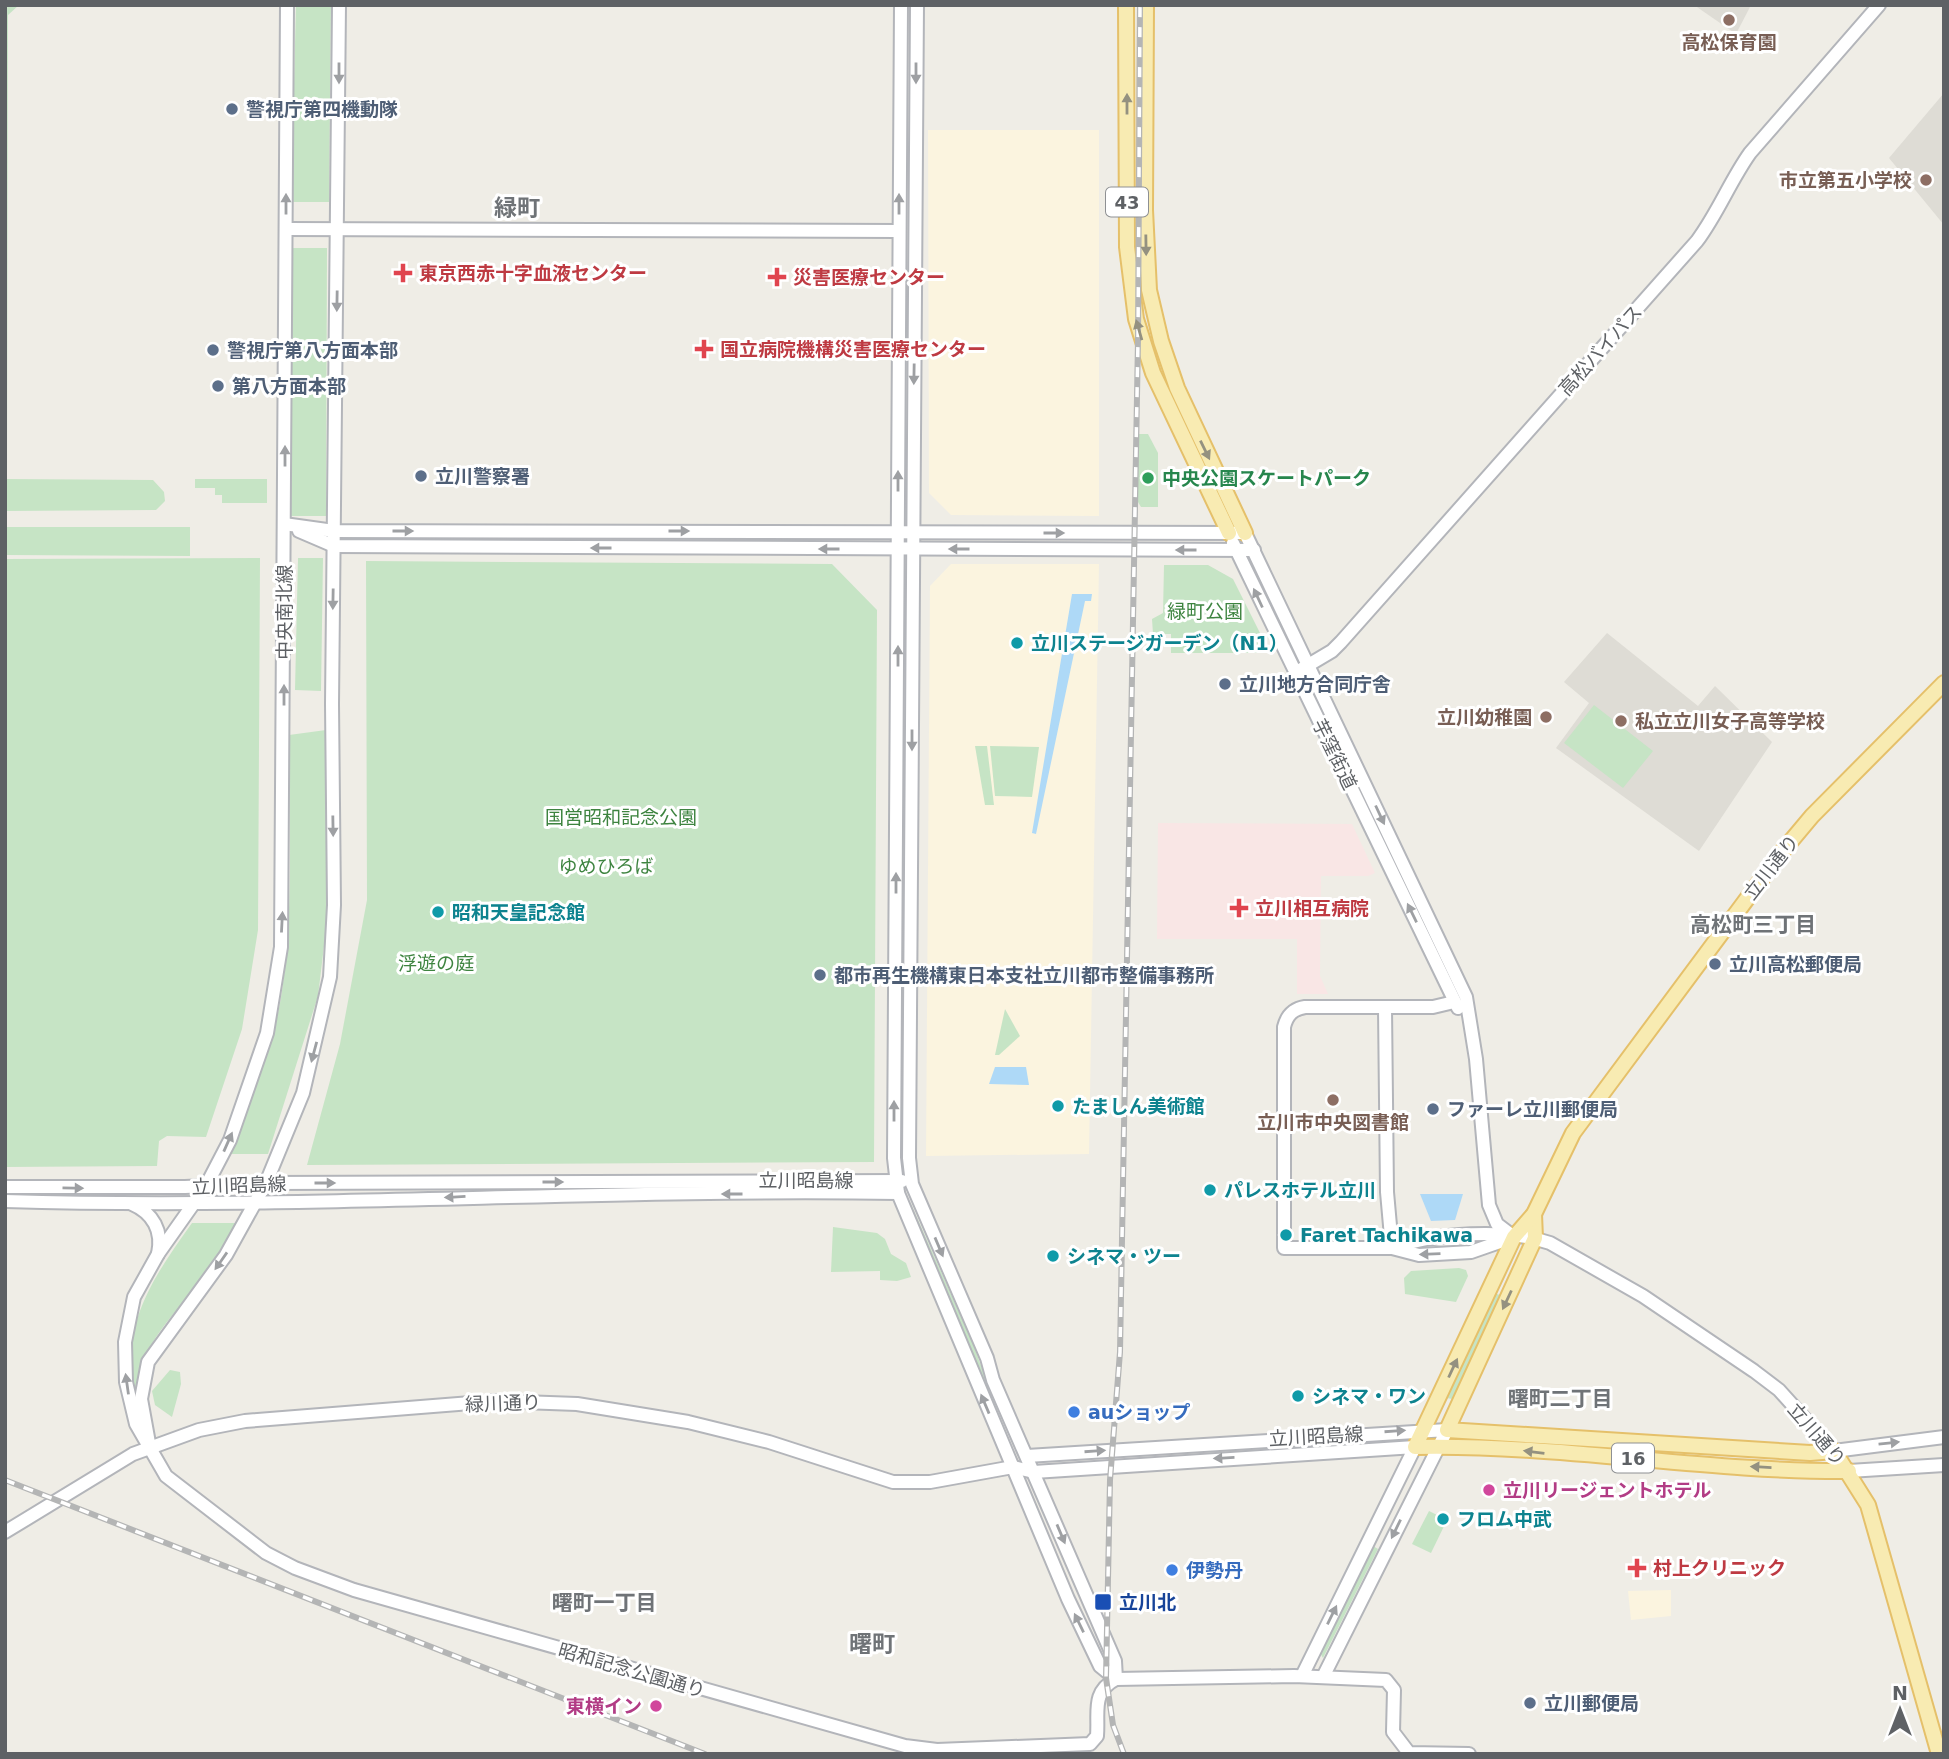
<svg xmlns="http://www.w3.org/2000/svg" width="1949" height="1759" viewBox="0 0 1949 1759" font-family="'DejaVu Sans','Noto Sans JP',sans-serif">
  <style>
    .commercial { fill: #fbf4df }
    .education { fill: #dedcd5 }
    .medical { fill: #f9e6e5 }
    .green { fill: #c6e4c5 }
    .water { fill: #aed9f7 }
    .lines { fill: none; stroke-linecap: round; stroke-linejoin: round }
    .secondary-casing { stroke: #b3b5ba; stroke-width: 16 }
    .primary-casing { stroke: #e5c06a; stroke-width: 18 }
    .secondary { stroke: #fff; stroke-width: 12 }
    .primary { stroke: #f8ebb2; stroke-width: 14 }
    .rail-casing { stroke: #b4b5b5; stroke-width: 6 }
    .rail { stroke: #fff; stroke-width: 3.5; stroke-dasharray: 10; stroke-linecap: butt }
    .oneway { fill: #9ea0a3 }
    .oneway2 { fill: #949180 }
    .education-dot { fill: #8d6e63; stroke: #fff; stroke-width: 2.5 }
    .service-dot { fill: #5c6f8a; stroke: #fff; stroke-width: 2.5 }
    .health-dot { fill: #e0444e; stroke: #fff; stroke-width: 2.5 }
    .leisure-dot { fill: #2e9e5b; stroke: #fff; stroke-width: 2.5 }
    .culture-dot { fill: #0f9aa8; stroke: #fff; stroke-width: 2.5 }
    .shop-dot { fill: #3f7fe0; stroke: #fff; stroke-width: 2.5 }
    .hotel-dot { fill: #d1479c; stroke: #fff; stroke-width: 2.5 }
    .transit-dot { fill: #1a4fb4; stroke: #fff; stroke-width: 2.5 }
    .labels { text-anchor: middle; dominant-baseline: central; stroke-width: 6; stroke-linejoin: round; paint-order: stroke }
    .shield { fill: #fff; stroke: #8e9093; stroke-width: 2 }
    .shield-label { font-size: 18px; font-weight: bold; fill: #5e6165 }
    .education-label { font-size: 19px; font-weight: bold; fill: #785e54; stroke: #fff }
    .service-label { font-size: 19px; font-weight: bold; fill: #4e5e75; stroke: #fff; text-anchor: start }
    .health-label { font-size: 19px; font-weight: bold; fill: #be3a42; stroke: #fff; text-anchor: start }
    .street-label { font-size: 19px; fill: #5e6165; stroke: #fff }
    .leisure-label { font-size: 19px; font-weight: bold; fill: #27864d; stroke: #fff; text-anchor: start }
    .park-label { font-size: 19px; fill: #3e8440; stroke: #fff }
    .culture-label { font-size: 19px; font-weight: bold; fill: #0d838f; stroke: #fff; text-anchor: start }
    .shop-label { font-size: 19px; font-weight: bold; fill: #366cbe; stroke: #fff; text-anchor: start }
    .hotel-label { font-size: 19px; font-weight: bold; fill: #b23c85; stroke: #fff; text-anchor: start }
    .transit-label { font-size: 19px; font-weight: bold; fill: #164399; stroke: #fff; text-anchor: start }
    .neighbourhood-label { font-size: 21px; font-weight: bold; fill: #6f7377; stroke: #fff }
    .quarter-label { font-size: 23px; font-weight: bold; fill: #6f7377; stroke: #fff }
  </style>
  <rect width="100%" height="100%" fill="#efede6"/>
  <g class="commercial">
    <path d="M 928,130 L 1099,130 L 1099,516 L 951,515 L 929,493 Z"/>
    <path d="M 951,564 L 1099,564 L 1089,1154 L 926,1156 L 930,586 Z"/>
    <path d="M 1671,1590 L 1671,1616 L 1631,1620 L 1628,1591 Z"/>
  </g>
  <g class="education">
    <path d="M 1694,5 L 1751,5 L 1736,34 Z"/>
    <path d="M 1944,93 L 1944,225 L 1889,158 Z"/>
    <path d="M 1607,633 L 1698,706 L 1715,686 L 1772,742 L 1699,851 L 1556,748 L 1589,703 L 1564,682 Z"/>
  </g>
  <path class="medical" d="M 1158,823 L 1352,824 L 1375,873 L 1368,876 L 1321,876 L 1320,976 L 1328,994 L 1297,994 L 1297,939 L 1157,939 Z"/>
  <g class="green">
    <path d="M 5,5 L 19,5 L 8,15 L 7,479 L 153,480 L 164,492 L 165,501 L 156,510 L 5,511 Z"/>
    <path d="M 296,5 L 331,5 L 329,202 L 291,202 Z"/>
    <path d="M 293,248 L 327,248 L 326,516 L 290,516 Z"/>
    <path d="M 1137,434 L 1148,434 L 1158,453 L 1158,507 L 1141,507 L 1138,502 Z"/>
    <path d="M 195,479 L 267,479 L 267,503 L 222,503 L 222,495 L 215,495 L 215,488 L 195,488 Z"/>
    <path d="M 5,527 L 190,527 L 190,556 L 5,555 Z"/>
    <path d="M 260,558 L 258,930 L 242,1029 L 206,1137 L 167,1136 L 159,1141 L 157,1166 L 5,1167 L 5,559 Z"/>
    <path d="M 298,558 L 323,558 L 321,691 L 295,690 Z"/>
    <path d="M 366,561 L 832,564 L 877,610 L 874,1162 L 307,1165 L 340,1044 L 367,900 Z"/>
    <path d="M 1164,565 L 1208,565 L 1233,579 L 1270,653 L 1171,653 L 1171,634 L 1153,634 L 1152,619 L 1163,613 Z"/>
    <path d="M 1594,705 L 1653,751 L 1623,788 L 1564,743 Z"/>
    <path d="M 326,730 L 327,921 L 318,996 L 268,1154 L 231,1154 C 250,1101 274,1047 282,991 C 294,907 289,820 289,735 Z"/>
    <path d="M 975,746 L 987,746 L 994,805 L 985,805 Z"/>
    <path d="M 990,746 L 1039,747 L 1032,797 L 995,796 Z"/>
    <path d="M 1005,1009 L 1020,1036 L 999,1055 L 995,1055 Z"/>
    <path d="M 908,1197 L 973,1344 L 1012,1450 Z"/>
    <path d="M 192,1223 L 237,1223 C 215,1288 137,1326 135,1398 C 119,1326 152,1279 192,1223 Z"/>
    <path d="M 833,1227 L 877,1233 L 885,1239 L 891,1254 L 906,1263 L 911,1277 L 897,1281 L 880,1280 L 880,1271 L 831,1272 Z"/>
    <path d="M 1459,1268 L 1466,1270 L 1468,1276 L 1456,1302 L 1405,1294 L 1404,1278 L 1411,1271 Z"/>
    <path d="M 1494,1293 L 1500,1295 L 1453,1399 L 1446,1398 Z"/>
    <path d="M 170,1370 L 180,1372 L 181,1384 L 172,1417 L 155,1405 L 152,1391 Z"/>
    <path d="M 1429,1511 L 1447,1520 L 1431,1553 L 1412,1544 Z"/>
    <path d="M 1373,1546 L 1378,1549 L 1323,1658 L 1320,1653 Z"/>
  </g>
  <g class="water">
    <path d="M 1072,594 L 1092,594 L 1091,601 L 1085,601 L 1036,834 L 1032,833 Z"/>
    <path d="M 995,1067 L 1026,1067 L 1029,1085 L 989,1084 Z"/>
    <path d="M 1420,1194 L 1463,1194 L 1455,1220 L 1431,1221 Z"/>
  </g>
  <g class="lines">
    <g class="secondary-casing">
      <g id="secondary">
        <path d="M 287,5 L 281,947 L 267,1033 L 230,1140 L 206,1186 L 158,1254 L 134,1297 L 125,1342 L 126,1382 L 136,1424 L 166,1476 L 266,1553 L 295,1568 L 354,1590 L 905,1746 L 937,1750 L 1090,1744 L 1097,1736 C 1099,1712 1091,1692 1116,1679"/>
        <path d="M 901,5 L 894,1158 L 898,1193 L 1068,1599 L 1100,1666 L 1116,1679 L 1294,1676 L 1386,1680 L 1394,1690 L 1393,1732 L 1409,1753 L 1469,1754"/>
        <path d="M 917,5 L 909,1158 L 912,1184 L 987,1358 L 993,1380 L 1115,1661 L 1116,1679"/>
        <path d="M 286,229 L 899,231"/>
        <path d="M 284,524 L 334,531 L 1245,533 L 1466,997 L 1476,1059 L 1489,1205 L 1497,1224 L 1514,1237"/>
        <path d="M 299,531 L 334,546 L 1254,550"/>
        <path d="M 1233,543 L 1458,1008"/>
        <path d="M 1295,673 L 1332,651 L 1341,642 L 1697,241 C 1718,213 1730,181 1750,153 L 1879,5"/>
        <path d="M 1454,1002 L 1433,1007 L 1305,1007 C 1293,1009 1287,1015 1284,1027 L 1284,1248 L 1392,1248 L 1419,1255 L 1471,1252 L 1514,1237"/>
        <path d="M 1385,1008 L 1387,1192 L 1392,1248"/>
        <path d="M 5,1187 L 185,1187 L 266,1183 L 902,1181"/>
        <path d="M 5,1201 C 303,1210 600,1188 898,1193"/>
        <path d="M 132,1204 C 153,1213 163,1231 158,1254"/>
        <path d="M 1392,1248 C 1435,1233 1506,1228 1550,1243 L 1643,1296 L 1754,1371 L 1779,1390 L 1834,1451 L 1944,1437"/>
        <path d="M 149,1443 L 141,1399 L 148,1362 L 226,1255 L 266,1183 L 303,1093 L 330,977 L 334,905 L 332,704 L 339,5"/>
        <path d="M 1027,1456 L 1447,1430 L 1323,1677"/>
        <path d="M 1849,1471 L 1944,1465"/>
        <path d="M 5,1532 L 133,1454 L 199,1430 L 245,1421 L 496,1401 L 577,1404 L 688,1422 L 769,1442 L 893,1482 L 930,1482 L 1013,1467 L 1034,1472 L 1415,1447 L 1302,1676"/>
      </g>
    </g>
    <g class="primary-casing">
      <g id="primary">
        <path d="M 1126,5 L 1127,247 L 1136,319 L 1153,373 L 1229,533"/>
        <path d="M 1146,5 L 1145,210 L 1149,290 L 1161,341 L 1177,388 L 1245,533"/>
        <path d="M 1534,1214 L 1535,1238 L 1447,1430 L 1810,1453 L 1834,1451 L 1868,1505 L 1939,1754"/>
        <path d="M 1849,1471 C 1704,1472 1560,1444 1415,1447 L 1514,1237 L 1534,1214 L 1573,1133 L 1781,853 L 1812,816 L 1944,683"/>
      </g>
    </g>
    <use href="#secondary" class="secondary"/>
    <use href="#primary" class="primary"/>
    <g class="rail-casing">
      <g id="rail">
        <path d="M 5,1480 L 705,1754"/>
        <path d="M 1124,1754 L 1113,1725 L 1106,1678 L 1110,1480 L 1120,1352 L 1138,340 L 1140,5"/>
      </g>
    </g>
    <use href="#rail" class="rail"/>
  </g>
  <defs><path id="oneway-solid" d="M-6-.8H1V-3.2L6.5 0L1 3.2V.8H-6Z" transform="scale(1.75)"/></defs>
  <g class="oneway">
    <use href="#oneway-solid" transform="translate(339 73) rotate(90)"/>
    <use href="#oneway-solid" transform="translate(916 73) rotate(90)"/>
    <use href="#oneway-solid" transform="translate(286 204) rotate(-90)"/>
    <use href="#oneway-solid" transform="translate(899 204) rotate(-90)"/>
    <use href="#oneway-solid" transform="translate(337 301) rotate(91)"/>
    <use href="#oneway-solid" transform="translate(914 374) rotate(91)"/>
    <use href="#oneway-solid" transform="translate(285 456) rotate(-90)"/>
    <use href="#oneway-solid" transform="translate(898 481) rotate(-90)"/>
    <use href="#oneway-solid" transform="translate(403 531)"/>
    <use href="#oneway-solid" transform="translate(679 531)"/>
    <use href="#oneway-solid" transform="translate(1054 533)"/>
    <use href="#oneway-solid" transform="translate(601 548) rotate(-180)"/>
    <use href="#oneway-solid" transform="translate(829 549) rotate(-180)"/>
    <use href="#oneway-solid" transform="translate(959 549) rotate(-180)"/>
    <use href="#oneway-solid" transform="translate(1186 550) rotate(180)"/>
    <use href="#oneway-solid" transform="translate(1258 598) rotate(-115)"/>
    <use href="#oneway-solid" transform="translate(333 599) rotate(91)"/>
    <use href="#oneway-solid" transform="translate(898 656) rotate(-90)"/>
    <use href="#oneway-solid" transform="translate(284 695) rotate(-90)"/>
    <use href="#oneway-solid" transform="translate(912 740) rotate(90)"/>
    <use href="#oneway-solid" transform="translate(1380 815) rotate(65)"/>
    <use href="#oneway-solid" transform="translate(333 826) rotate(89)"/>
    <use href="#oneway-solid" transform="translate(896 883) rotate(-90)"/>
    <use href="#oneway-solid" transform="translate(1412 913) rotate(-116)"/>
    <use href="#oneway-solid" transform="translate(282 922) rotate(-87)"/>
    <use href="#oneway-solid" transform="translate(314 1052) rotate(105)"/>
    <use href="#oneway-solid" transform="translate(894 1111) rotate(-90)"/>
    <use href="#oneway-solid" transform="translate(228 1142) rotate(-66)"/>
    <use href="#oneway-solid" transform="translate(553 1182)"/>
    <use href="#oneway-solid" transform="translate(325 1183)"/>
    <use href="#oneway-solid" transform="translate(73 1188) rotate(1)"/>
    <use href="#oneway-solid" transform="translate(732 1194) rotate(180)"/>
    <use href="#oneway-solid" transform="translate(455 1197) rotate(177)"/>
    <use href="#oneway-solid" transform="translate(939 1247) rotate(67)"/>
    <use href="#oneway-solid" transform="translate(1430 1254) rotate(178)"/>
    <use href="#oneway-solid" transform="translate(221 1261) rotate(125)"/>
    <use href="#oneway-solid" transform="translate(127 1384) rotate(-98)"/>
    <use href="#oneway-solid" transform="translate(985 1404) rotate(-113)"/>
    <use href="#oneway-solid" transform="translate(1395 1431) rotate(-4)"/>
    <use href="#oneway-solid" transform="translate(1889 1443) rotate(-6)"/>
    <use href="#oneway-solid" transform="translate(1095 1451) rotate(-4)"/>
    <use href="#oneway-solid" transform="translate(1224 1458) rotate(177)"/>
    <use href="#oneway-solid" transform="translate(1396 1529) rotate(116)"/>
    <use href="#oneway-solid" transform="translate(1061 1534) rotate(67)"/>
    <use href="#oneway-solid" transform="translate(1332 1615) rotate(-64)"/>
    <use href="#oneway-solid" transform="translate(1079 1623) rotate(-116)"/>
  </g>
  <g class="oneway2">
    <use href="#oneway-solid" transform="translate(1127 104) rotate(-90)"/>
    <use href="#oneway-solid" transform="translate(1146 245) rotate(89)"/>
    <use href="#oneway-solid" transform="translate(1139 330) rotate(-106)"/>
    <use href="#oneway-solid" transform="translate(1205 450) rotate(64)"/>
    <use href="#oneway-solid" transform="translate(1507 1300) rotate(115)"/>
    <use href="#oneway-solid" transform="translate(1453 1368) rotate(-65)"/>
    <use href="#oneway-solid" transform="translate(1534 1452) rotate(-173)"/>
    <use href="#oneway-solid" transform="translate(1761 1467) rotate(-177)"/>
  </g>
  <g class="education-dot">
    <circle cx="1729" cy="20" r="7"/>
    <circle cx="1926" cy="180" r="7"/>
    <circle cx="1546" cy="717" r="7"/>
    <circle cx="1621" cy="721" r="7"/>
    <circle cx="1333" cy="1100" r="7"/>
  </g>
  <g class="service-dot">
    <circle cx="232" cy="109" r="7"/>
    <circle cx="213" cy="350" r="7"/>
    <circle cx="218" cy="386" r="7"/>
    <circle cx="421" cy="476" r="7"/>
    <circle cx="1225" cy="684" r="7"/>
    <circle cx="1715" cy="964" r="7"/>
    <circle cx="820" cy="975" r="7"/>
    <circle cx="1433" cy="1109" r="7"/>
    <circle cx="1530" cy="1703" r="7"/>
  </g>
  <g class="health-dot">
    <path d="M399.5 262.5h7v7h7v7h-7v7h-7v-7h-7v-7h7z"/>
    <path d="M773.5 266.5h7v7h7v7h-7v7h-7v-7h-7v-7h7z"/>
    <path d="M700.5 338.5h7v7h7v7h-7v7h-7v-7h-7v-7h7z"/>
    <path d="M1235.5 897.5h7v7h7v7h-7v7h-7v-7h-7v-7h7z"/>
    <path d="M1633.5 1557.5h7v7h7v7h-7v7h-7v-7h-7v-7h7z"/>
  </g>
  <circle class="leisure-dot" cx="1148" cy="478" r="7"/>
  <g class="culture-dot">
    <circle cx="1017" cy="643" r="7"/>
    <circle cx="438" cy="912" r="7"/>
    <circle cx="1058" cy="1106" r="7"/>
    <circle cx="1210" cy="1190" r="7"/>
    <circle cx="1286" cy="1235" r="7"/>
    <circle cx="1053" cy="1256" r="7"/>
    <circle cx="1298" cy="1396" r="7"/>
    <circle cx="1443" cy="1519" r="7"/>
  </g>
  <g class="shop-dot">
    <circle cx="1074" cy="1412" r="7"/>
    <circle cx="1172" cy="1570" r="7"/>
  </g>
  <g class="hotel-dot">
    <circle cx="1489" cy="1490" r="7"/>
    <circle cx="656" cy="1706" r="7"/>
  </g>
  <rect class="transit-dot" x="1094" y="1593" width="18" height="18" rx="3.5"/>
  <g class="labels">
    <g class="shield">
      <rect x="1106" y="187.5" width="42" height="29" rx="5"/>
      <rect x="1612" y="1443.5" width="42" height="29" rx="5"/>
    </g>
    <g class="shield-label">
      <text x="1127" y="202">43</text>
      <text x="1633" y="1458">16</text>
    </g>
    <g class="education-label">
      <text x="1729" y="42">高松保育園</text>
      <text x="1912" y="180" text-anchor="end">市立第五小学校</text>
      <text x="1532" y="717" text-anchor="end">立川幼稚園</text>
      <text x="1635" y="721" text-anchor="start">私立立川女子高等学校</text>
      <text x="1333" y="1122">立川市中央図書館</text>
    </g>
    <g class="service-label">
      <text x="246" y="109">警視庁第四機動隊</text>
      <text x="227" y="350">警視庁第八方面本部</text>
      <text x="232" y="386">第八方面本部</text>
      <text x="435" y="476">立川警察署</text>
      <text x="1239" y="684">立川地方合同庁舎</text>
      <text x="1729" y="964">立川高松郵便局</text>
      <text x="834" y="975">都市再生機構東日本支社立川都市整備事務所</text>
      <text x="1447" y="1109">ファーレ立川郵便局</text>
      <text x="1544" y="1703">立川郵便局</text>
    </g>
    <g class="health-label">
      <text x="419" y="273">東京西赤十字血液センター</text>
      <text x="793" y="277">災害医療センター</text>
      <text x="720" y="349">国立病院機構災害医療センター</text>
      <text x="1255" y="908">立川相互病院</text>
      <text x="1653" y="1568">村上クリニック</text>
    </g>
    <g class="street-label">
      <text transform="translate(1600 350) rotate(-48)">高松バイパス</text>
      <text transform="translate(284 612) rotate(-90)">中央南北線</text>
      <text transform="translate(1335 754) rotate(64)">芋窪街道</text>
      <text transform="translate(1771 867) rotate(-52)">立川通り</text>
      <text x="806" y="1180">立川昭島線</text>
      <text transform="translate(239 1185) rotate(-2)">立川昭島線</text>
      <text transform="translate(503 1403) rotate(-2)">緑川通り</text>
      <text transform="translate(1817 1434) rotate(49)">立川通り</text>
      <text transform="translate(1316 1436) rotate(-3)">立川昭島線</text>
      <text transform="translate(632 1670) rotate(16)">昭和記念公園通り</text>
    </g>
    <g class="leisure-label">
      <text x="1162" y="478">中央公園スケートパーク</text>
    </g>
    <g class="park-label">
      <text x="1205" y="611">緑町公園</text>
      <text x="621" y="817">国営昭和記念公園</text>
      <text x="606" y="866">ゆめひろば</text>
      <text x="436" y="963">浮遊の庭</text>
    </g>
    <g class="culture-label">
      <text x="1031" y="643">立川ステージガーデン（N1）</text>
      <text x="452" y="912">昭和天皇記念館</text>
      <text x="1072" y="1106">たましん美術館</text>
      <text x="1224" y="1190">パレスホテル立川</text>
      <text x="1300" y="1235">Faret Tachikawa</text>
      <text x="1067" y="1256">シネマ・ツー</text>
      <text x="1312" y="1396">シネマ・ワン</text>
      <text x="1457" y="1519">フロム中武</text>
    </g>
    <g class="shop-label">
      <text x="1088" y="1412">auショップ</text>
      <text x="1186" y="1570">伊勢丹</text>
    </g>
    <g class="hotel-label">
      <text x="1503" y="1490">立川リージェントホテル</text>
      <text x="642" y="1706" text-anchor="end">東横イン</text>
    </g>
    <g class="transit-label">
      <text x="1119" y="1602">立川北</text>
    </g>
    <g class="neighbourhood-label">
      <text x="1753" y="925">高松町三丁目</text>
      <text x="1560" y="1399">曙町二丁目</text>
      <text x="604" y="1603">曙町一丁目</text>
    </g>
    <g class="quarter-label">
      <text x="517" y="208">緑町</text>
      <text x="872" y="1644">曙町</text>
    </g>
  </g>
  <rect width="1949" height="1759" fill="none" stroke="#5e6165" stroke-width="14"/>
  <g transform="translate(1900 1710)" stroke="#ffffff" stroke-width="5" paint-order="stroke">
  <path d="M0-5L12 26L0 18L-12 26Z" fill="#5e6165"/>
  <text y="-10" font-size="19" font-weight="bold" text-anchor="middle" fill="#5e6165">N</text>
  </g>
</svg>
